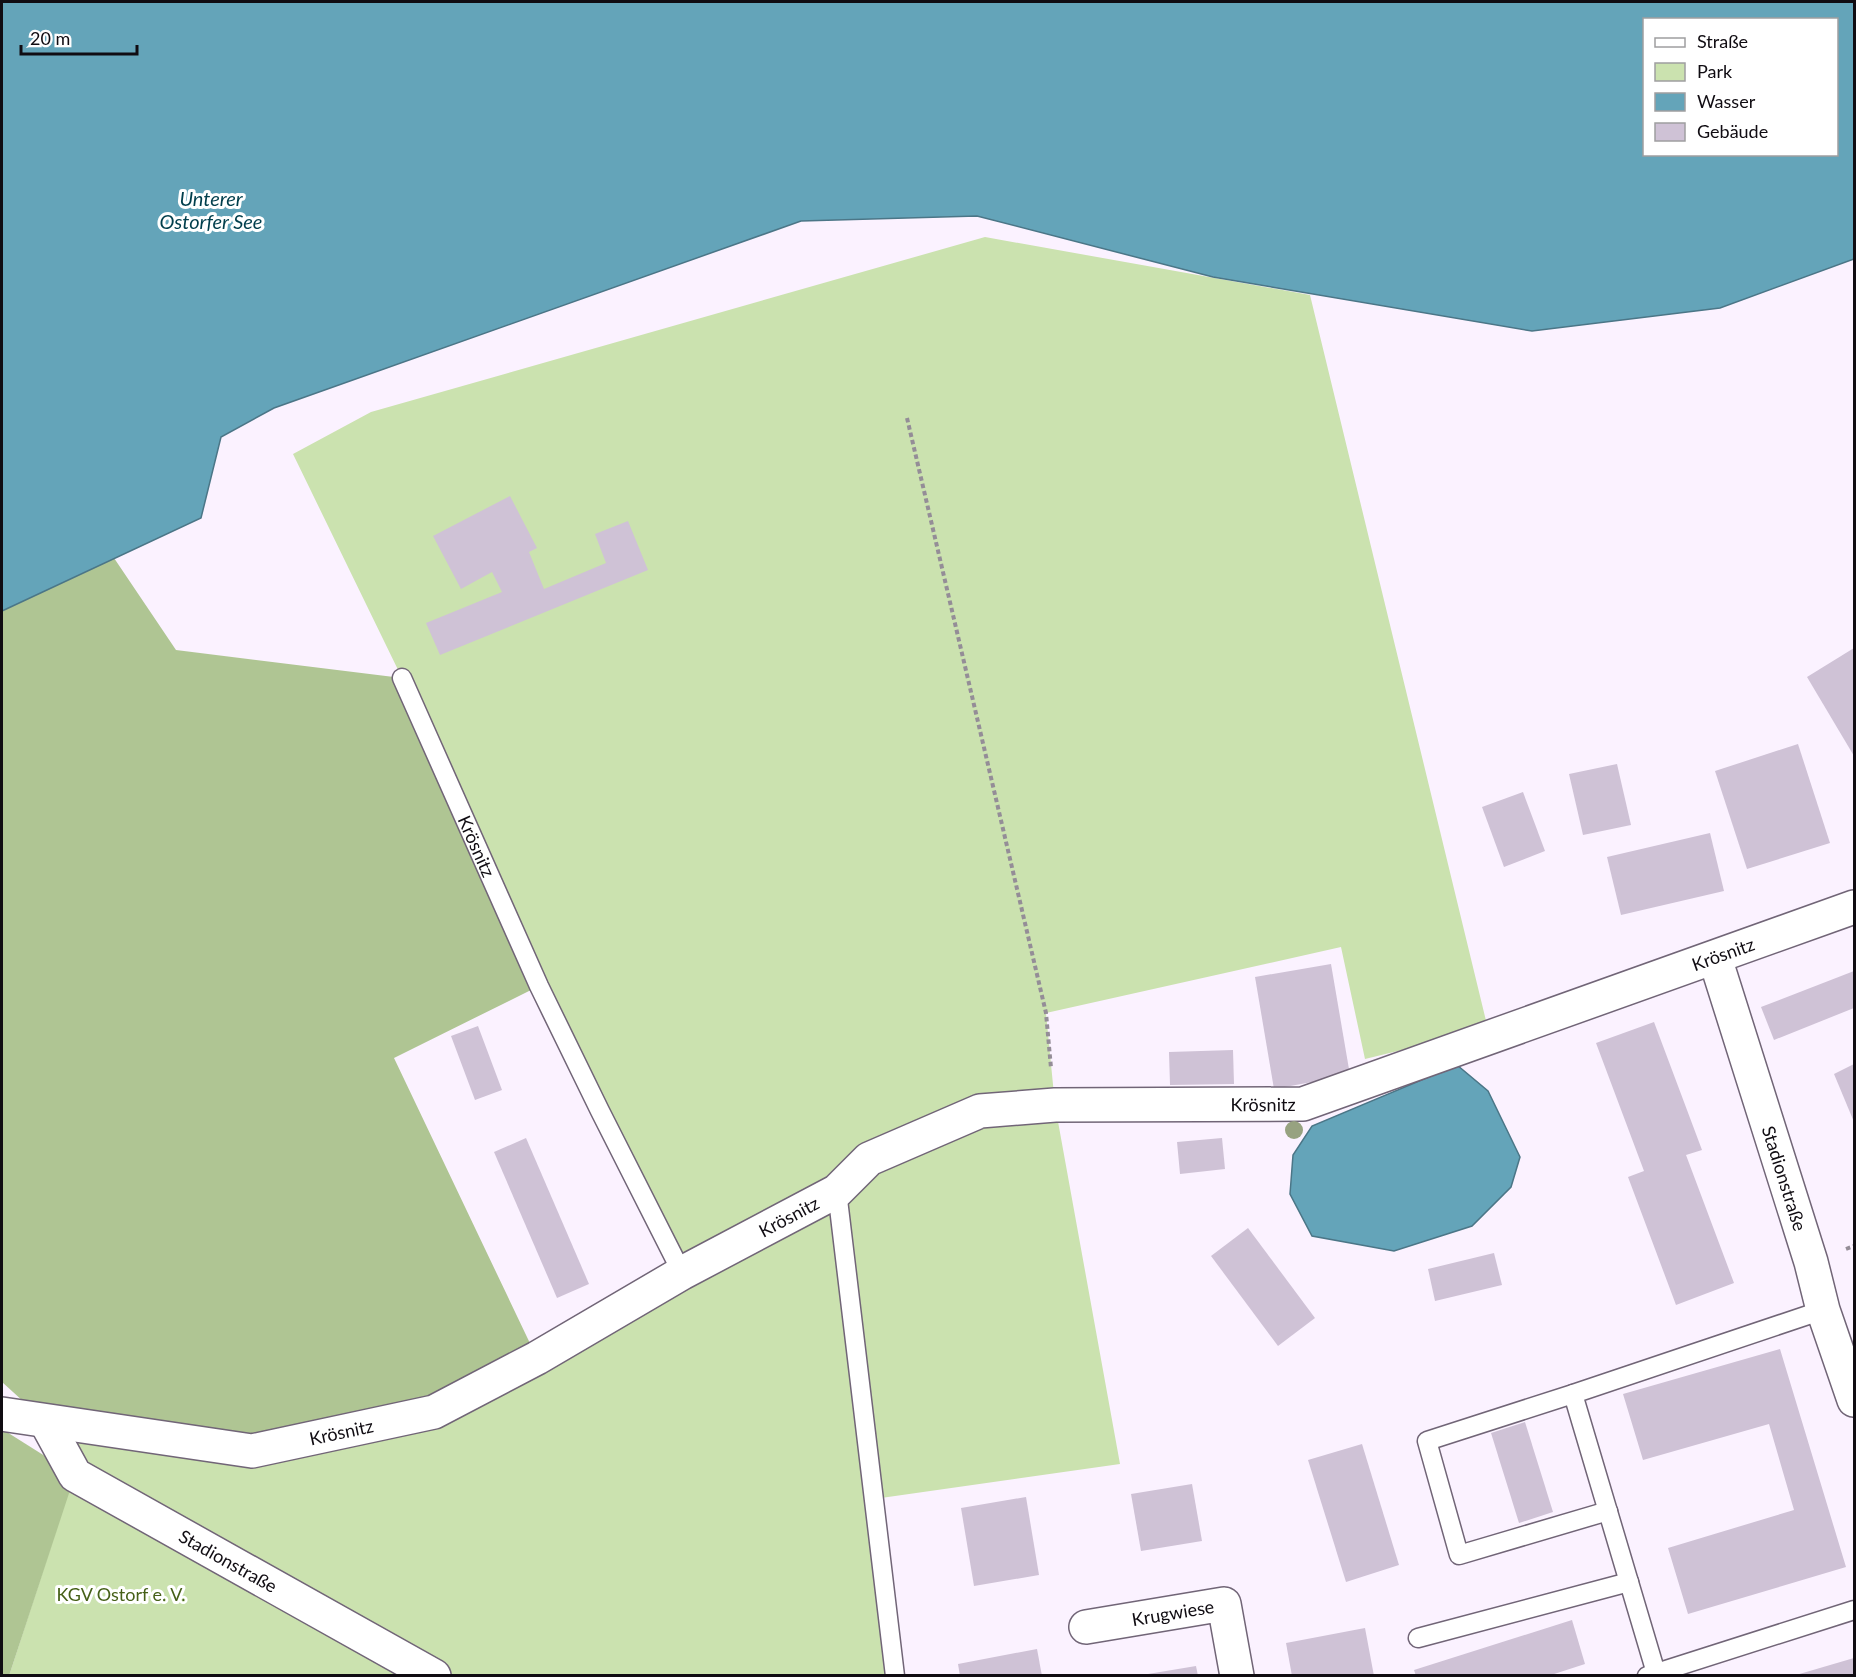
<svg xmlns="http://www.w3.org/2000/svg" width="1856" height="1677" viewBox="0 0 1856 1677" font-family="Lato,sans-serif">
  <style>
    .green { fill: #cbe2af }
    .forest { fill: #afc593 }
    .water { fill: #64a4b9; stroke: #4b7687; stroke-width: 1.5; fill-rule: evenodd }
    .building { fill: #cfc2d6 }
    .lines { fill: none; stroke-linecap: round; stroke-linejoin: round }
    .lane-casing { stroke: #716577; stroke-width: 21 }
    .street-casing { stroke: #716577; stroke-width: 36 }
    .path { stroke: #948d97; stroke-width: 4; stroke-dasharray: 4.5 3; stroke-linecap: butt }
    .lane { stroke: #fff; stroke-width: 18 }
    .street { stroke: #fff; stroke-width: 33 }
    .tree { fill: #97a280 }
    .labels { text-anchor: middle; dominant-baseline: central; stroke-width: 6; stroke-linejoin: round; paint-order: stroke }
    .street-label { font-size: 18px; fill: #100c12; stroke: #fff }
    .park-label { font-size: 18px; fill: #466018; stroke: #fff }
    .water-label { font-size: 20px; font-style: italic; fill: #003e4c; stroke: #fff }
  </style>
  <rect width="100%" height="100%" fill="#fbf2ff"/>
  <path class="green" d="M 985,237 L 1310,295 L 1488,1029 L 1365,1059 L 1341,947 L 1046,1013 L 1055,1105 L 1120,1464 L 874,1499 L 895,1675 L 9,1676 L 74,1475 L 46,1422 L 433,1412 L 682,1273 L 402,678 L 293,454 L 371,412 Z"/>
  <g class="forest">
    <path d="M 114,558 L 176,650 L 402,678 L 539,986 L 394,1058 L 537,1358 L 434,1412 L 252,1451 L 46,1422 L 2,1382 L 2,611 Z"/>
    <path d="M 2,1429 L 75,1475 L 9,1676 L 2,1675 Z"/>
  </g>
  <g class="water">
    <path d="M 2,2 L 1854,2 L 1854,259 L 1720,308 L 1532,331 L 1213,277 L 977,216 L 801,221 L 274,408 L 221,437 L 201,518 L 2,611 ZM 1644,20 L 1836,20 L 1836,154 L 1644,154 Z"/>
    <path d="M 1457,1065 L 1488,1091 L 1520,1157 L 1511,1187 L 1472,1226 L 1394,1251 L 1312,1236 L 1290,1194 L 1293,1155 L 1312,1126 Z"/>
  </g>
  <g class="building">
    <path d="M 510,496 L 537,548 L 529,552 L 544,589 L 606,563 L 595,534 L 628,521 L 648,570 L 440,655 L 426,623 L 502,592 L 492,572 L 461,589 L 433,536 Z"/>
    <path d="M 1854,648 L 1854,756 L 1807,677 Z"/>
    <path d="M 1798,744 L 1830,843 L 1747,869 L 1715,771 Z"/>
    <path d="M 1617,764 L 1631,825 L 1583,835 L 1569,774 Z"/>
    <path d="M 1523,792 L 1545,851 L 1504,867 L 1482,807 Z"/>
    <path d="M 1710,833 L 1724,891 L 1621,915 L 1607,857 Z"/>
    <path d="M 1331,964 L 1350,1075 L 1274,1089 L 1255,977 Z"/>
    <path d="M 1854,971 L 1854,1008 L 1774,1040 L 1761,1007 Z"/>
    <path d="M 1654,1022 L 1702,1150 L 1686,1155 L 1734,1283 L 1676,1305 L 1628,1177 L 1644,1171 L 1596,1043 Z"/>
    <path d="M 478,1026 L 502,1090 L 475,1100 L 451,1036 Z"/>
    <path d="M 1233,1050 L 1234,1084 L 1170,1085 L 1169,1052 Z"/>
    <path d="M 1854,1064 L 1854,1122 L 1834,1074 Z"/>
    <path d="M 526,1138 L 589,1284 L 557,1298 L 494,1152 Z"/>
    <path d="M 1222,1138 L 1225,1169 L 1180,1174 L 1177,1142 Z"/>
    <path d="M 1248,1228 L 1315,1318 L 1278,1346 L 1211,1256 Z"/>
    <path d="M 1494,1253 L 1502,1285 L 1435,1301 L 1428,1269 Z"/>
    <path d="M 1780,1349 L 1846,1567 L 1688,1614 L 1668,1548 L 1794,1510 L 1769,1424 L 1643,1460 L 1623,1394 Z"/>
    <path d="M 1525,1422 L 1553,1512 L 1519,1523 L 1491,1433 Z"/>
    <path d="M 1362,1444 L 1399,1565 L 1346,1582 L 1308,1460 Z"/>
    <path d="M 1192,1484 L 1202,1541 L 1141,1551 L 1131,1494 Z"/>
    <path d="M 1026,1497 L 1039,1575 L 974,1586 L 961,1508 Z"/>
    <path d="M 1572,1620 L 1585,1664 L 1548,1676 L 1416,1676 L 1414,1670 Z"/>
    <path d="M 1365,1628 L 1374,1676 L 1292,1676 L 1286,1643 Z"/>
    <path d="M 1037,1649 L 1042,1676 L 960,1676 L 958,1664 Z"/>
    <path d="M 1854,1658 L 1854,1676 L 1796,1676 L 1796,1675 Z"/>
    <path d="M 1196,1666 L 1198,1676 L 1148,1676 L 1148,1674 Z"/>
  </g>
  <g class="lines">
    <g class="lane-casing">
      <g id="lane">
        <path id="s1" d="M 402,678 L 539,986 L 600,1111 L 682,1273"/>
        <path d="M 837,1191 L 895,1676"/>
        <path d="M 1573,1394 L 1427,1441 L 1459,1555 L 1608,1511"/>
        <path d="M 1418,1638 L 1629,1582"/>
        <path d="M 1656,1673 L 1573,1394 L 1823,1310"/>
        <path d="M 1647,1676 L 1854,1610"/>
      </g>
    </g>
    <g class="street-casing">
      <g id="street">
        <path id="s2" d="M 1715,958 L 1811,1262 L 1823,1310 L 1854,1400"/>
        <path id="s3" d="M 2,1414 L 252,1451 L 434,1412 L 537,1358 L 682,1273 L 837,1191 L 869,1159 L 980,1111 L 1055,1105 L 1303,1104 L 1854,907"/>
        <path id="s4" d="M 46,1422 L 75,1475 L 434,1676"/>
        <path id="s5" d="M 1086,1627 L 1224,1604 L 1237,1676"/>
      </g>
    </g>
    <g class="path">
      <path d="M 907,418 L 1046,1013 L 1051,1068"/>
      <path d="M 1846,1249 L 1854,1246"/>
    </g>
    <use href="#lane" class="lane"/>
    <use href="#street" class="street"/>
  </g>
  <circle class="tree" cx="1294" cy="1130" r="9"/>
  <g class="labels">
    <g class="street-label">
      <text stroke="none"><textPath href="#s1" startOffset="184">Krösnitz</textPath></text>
      <text stroke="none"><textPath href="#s3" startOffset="1834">Krösnitz</textPath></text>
      <text stroke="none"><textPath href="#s3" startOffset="1348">Krösnitz</textPath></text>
      <text stroke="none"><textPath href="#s2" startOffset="231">Stadionstraße</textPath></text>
      <text stroke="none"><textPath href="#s3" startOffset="844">Krösnitz</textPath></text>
      <text stroke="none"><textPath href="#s3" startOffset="344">Krösnitz</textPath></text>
      <text stroke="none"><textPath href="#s4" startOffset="236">Stadionstraße</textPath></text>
      <text stroke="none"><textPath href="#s5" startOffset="88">Krugwiese</textPath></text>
    </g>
    <g class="park-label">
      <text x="121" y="1594">KGV Ostorf e. V.</text>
    </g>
    <g class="water-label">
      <text x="211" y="198">Unterer<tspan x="211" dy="23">Ostorfer See</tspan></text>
    </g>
  </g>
  <rect width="1856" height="1677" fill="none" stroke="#100c12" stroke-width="6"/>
  <rect x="1643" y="18" width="195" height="138" fill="#ffffff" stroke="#9f9ea0" stroke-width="1.5"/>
  <rect x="1655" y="38" width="30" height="9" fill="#ffffff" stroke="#9f9ea0" stroke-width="1.5"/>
  <text x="1697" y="48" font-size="18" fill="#100c12">Straße</text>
  <rect x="1655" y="63" width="30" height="18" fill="#cbe2af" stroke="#9f9ea0" stroke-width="1.5"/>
  <text x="1697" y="78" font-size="18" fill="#100c12">Park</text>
  <rect x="1655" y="93" width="30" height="18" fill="#64a4b9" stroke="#9f9ea0" stroke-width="1.5"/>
  <text x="1697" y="108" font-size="18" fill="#100c12">Wasser</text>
  <rect x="1655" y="123" width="30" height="18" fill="#cfc2d6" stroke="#9f9ea0" stroke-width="1.5"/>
  <text x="1697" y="138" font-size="18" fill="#100c12">Gebäude</text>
  <path d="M21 45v9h116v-9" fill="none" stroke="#100c12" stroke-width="3"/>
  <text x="30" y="45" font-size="18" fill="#100c12" stroke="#ffffff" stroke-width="4.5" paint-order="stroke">20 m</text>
</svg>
